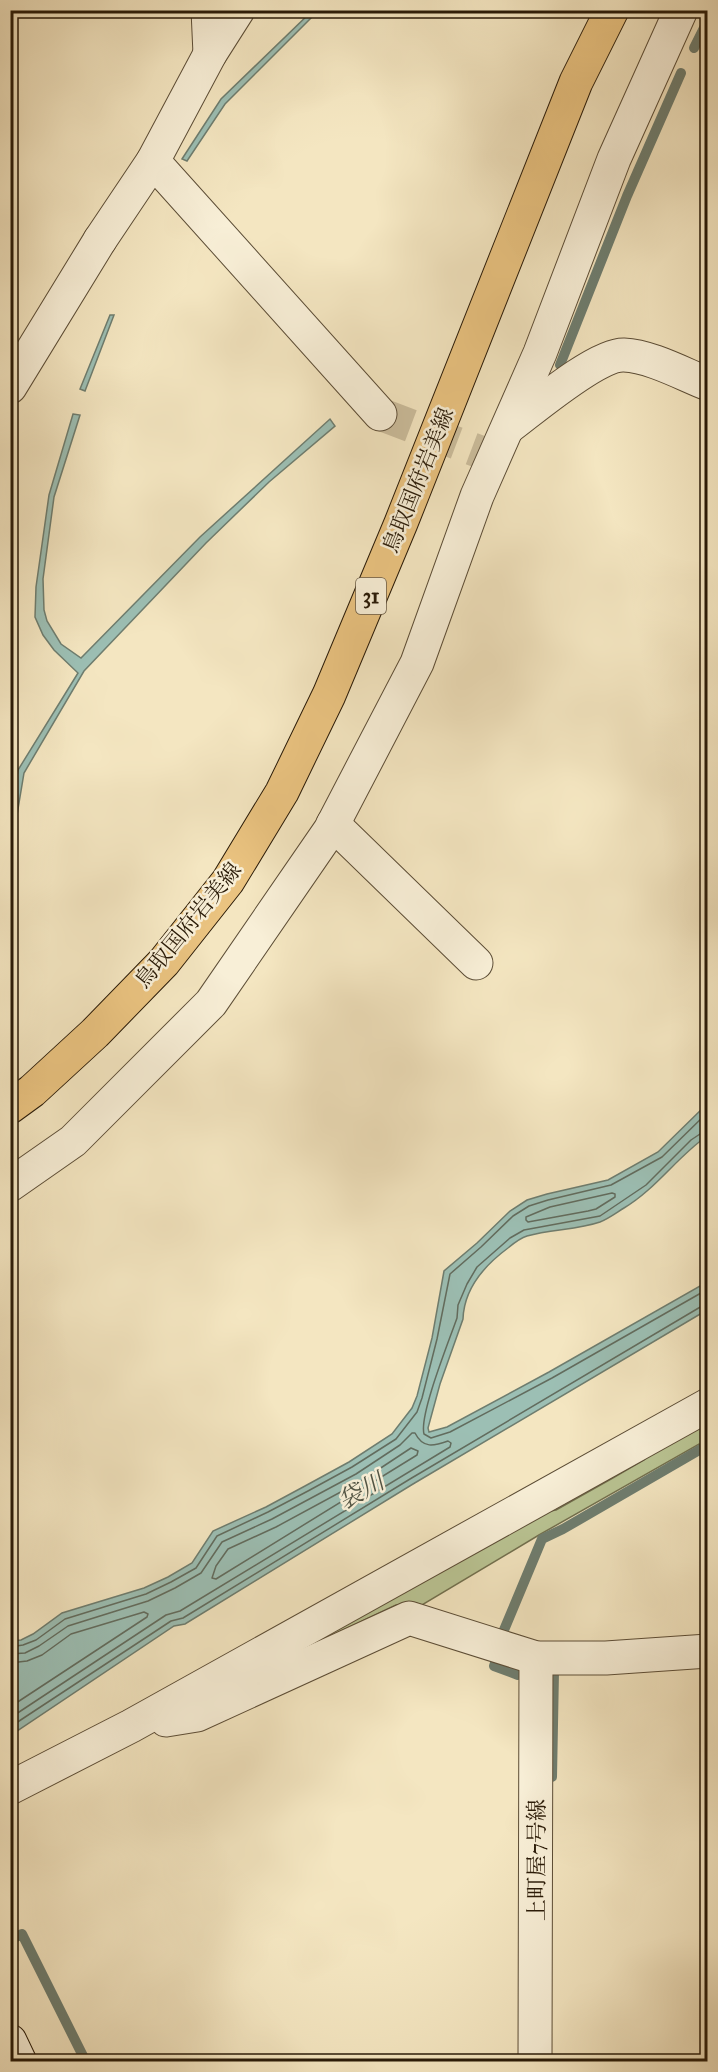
<svg xmlns="http://www.w3.org/2000/svg" width="718" height="2072" viewBox="0 0 718 2072" font-family="'IM FELL Great Primer','Noto Serif JP',serif">
  <style>
    .green { fill: #bac594; stroke: #72704e; stroke-width: 1.5 }
    .water { fill: #9cbfb4; stroke: #6e7d6f; stroke-width: 1.5 }
    .lines { fill: none; stroke-linecap: round; stroke-linejoin: round }
    .shore { stroke: #626c5e; stroke-width: 1.5 }
    .stream { stroke: #6e7d6f; stroke-width: 10 }
    .minor-tunnel { stroke: #cbbd9c; stroke-width: 33; stroke-dasharray: 33 16; stroke-linecap: butt }
    .minor-casing { stroke: #5c4d36; stroke-width: 35 }
    .tertiary-casing { stroke: #5c4d36; stroke-width: 35 }
    .secondary-casing { stroke: #291a07; stroke-width: 35 }
    .primary-casing { stroke: #291a07; stroke-width: 35 }
    .minor { stroke: #f8efd7; stroke-width: 33 }
    .tertiary { stroke: #f8efd7; stroke-width: 33 }
    .secondary { stroke: #f8efd7; stroke-width: 33 }
    .primary { stroke: #eac380; stroke-width: 33 }
    .labels { text-anchor: middle; dominant-baseline: central; stroke-width: 5; stroke-linejoin: round; paint-order: stroke }
    .shield { fill: #f8efd7; stroke: #675a45; stroke-width: 1.5 }
    .shield-label { font-size: 21px; font-weight: bold; fill: #291a07 }
    .street-label { font-size: 22px; fill: #291a07; stroke: #f8efd7 }
    .water-label { font-size: 24px; font-style: italic; fill: #515444; stroke: #f8efd7 }
  </style>
  <rect width="100%" height="100%" fill="#f4e6c1"/>
  <filter id="stains"><feTurbulence type="fractalNoise" baseFrequency=".00333" numOctaves="4"/><feColorMatrix values="0 0 0 0 .2 0 0 0 0 .09 0 0 0 0 .02 0 0 0 .5 -.17"/></filter>
  <radialGradient id="worn" r=".72"><stop offset=".6" stop-color="#630" stop-opacity="0"/><stop offset="1" stop-color="#630" stop-opacity=".3"/></radialGradient>
  <path class="green" d="M 707,1413 L 707,1448 L 699,1444 L 539,1535 L 422,1605 L 416,1603 L 396,1605 L 195,1700 L 532,1514 L 556,1510 L 611,1479 L 644,1460 L 662,1436 Z"/>
  <g class="water">
    <path d="M 312,11 L 318,11 L 225,104 L 187,161 L 182,159 L 221,99 Z"/>
    <path d="M 110,315 L 114,315 L 85,391 L 80,389 Z"/>
    <path d="M 73,414 L 80,415 L 54,497 L 43,579 L 44,610 L 47,621 L 61,644 L 81,658 L 200,537 L 330,419 L 335,426 L 269,482 L 206,543 L 84,671 L 24,773 L 13,839 L 11,838 L 11,811 L 18,770 L 78,673 L 54,650 L 43,635 L 35,617 L 36,587 L 49,495 Z"/>
    <path d="M 707,1104 L 707,1136 C 677,1157 656,1189 624,1208 C 616,1213 608,1219 600,1222 C 577,1230 551,1229 527,1236 C 520,1238 514,1243 508,1248 C 485,1265 464,1289 463,1319 L 440,1384 L 428,1428 L 429,1432 L 447,1427 L 549,1372 L 707,1282 L 707,1310 L 413,1484 L 185,1624 L 174,1626 L 11,1735 L 11,1641 L 21,1640 L 33,1634 L 62,1613 L 144,1588 L 168,1577 L 192,1563 L 213,1531 L 266,1507 L 305,1486 L 349,1462 L 392,1434 L 412,1408 L 417,1396 L 432,1338 L 444,1271 L 477,1243 L 510,1211 L 527,1200 L 547,1194 L 608,1180 L 658,1152 Z"/>
  </g>
  <g class="lines">
    <g class="shore">
      <path d="M 708,1132 L 703,1132 L 691,1140 L 646,1185 L 600,1216 L 524,1230 L 510,1238 L 477,1267 L 467,1284 L 458,1305 L 457,1318 C 449,1341 419,1415 424,1434 L 431,1438 L 450,1432 L 552,1378 L 708,1289"/>
      <path d="M 612,1193 L 615,1194 L 615,1197 L 596,1209 L 588,1211 L 528,1222 L 526,1220 L 526,1217 L 550,1207 Z"/>
      <path d="M 411,1448 L 418,1451 L 417,1455 L 216,1579 L 212,1578 L 216,1566 L 228,1549 L 276,1527 L 361,1481 Z"/>
      <path d="M 10,1647 L 23,1645 L 36,1640 L 65,1619 L 146,1594 L 171,1582 L 196,1568 L 217,1536 L 268,1512 L 308,1491 L 352,1467 L 396,1439 L 417,1412 L 422,1398 L 437,1339 L 450,1274 L 481,1247 L 513,1216 L 529,1206 L 548,1200 L 611,1185 L 662,1157 L 708,1112"/>
      <path d="M 10,1654 L 25,1653 L 39,1646 L 68,1626 L 148,1601 L 175,1588 L 201,1573 L 222,1542 L 272,1519 L 356,1474 L 400,1445 L 412,1433 L 415,1433 C 423,1449 434,1446 448,1441 L 451,1443 L 450,1447 L 180,1611 L 166,1615 L 10,1718"/>
      <path d="M 10,1663 L 27,1661 L 42,1655 L 71,1634 L 144,1612 L 148,1614 L 147,1617 L 10,1707"/>
      <path d="M 10,1727 L 171,1621 L 183,1618 L 410,1479 L 702,1306 L 708,1305"/>
    </g>
    <g class="stream">
      <path d="M 694,48 L 708,20"/>
      <path d="M 560,365 L 627,196 L 681,73"/>
      <path d="M 504,1630 L 542,1539 L 563,1529 L 708,1445"/>
      <path d="M 495,1663 L 494,1666 L 518,1675"/>
      <path d="M 552,1777 L 554,1672"/>
      <path d="M 10,1940 L 22,1934 L 86,2062"/>
    </g>
    <path class="minor-tunnel" d="M 380,414 L 496,458"/>
    <g class="minor-casing">
      <g id="minor">
        <path d="M 208,10 L 210,54"/>
        <path d="M 153,161 L 380,414"/>
        <path d="M 10,387 L 100,240"/>
        <path d="M 510,426 C 533,409 597,354 624,355 C 650,356 683,374 708,384"/>
        <path d="M 333,824 L 476,963"/>
        <path d="M 10,1185 L 73,1141 L 211,1003 L 330,830 L 417,663 L 477,496 L 540,353 L 614,159 L 681,10"/>
        <path d="M 166,1720 L 197,1715 L 409,1618 L 536,1658 L 606,1658 L 708,1651"/>
        <path d="M 10,1788 L 131,1726 L 708,1405"/>
        <path d="M 535,2062 L 536,1658"/>
      </g>
    </g>
    <g class="tertiary-casing">
      <path id="tertiary" d="M 100,240 L 153,161 L 210,54 L 238,10"/>
    </g>
    <g class="secondary-casing">
      <path id="secondary" d="M 10,2041 L 20,2062"/>
    </g>
    <g class="primary-casing">
      <path id="primary" d="M 10,1107 L 32,1091 L 95,1033 L 164,962 L 228,881 L 282,792 L 329,695 L 401,523 L 576,82 L 612,10"/>
    </g>
    <use href="#minor" class="minor"/>
    <use href="#tertiary" class="tertiary"/>
    <use href="#secondary" class="secondary"/>
    <use href="#primary" class="primary"/>
  </g>
  <g class="labels">
    <rect class="shield" x="356" y="578" width="30" height="36" rx="4.5"/>
    <g class="shield-label">
      <text x="371" y="596">31</text>
    </g>
    <g class="street-label">
      <text transform="translate(418 480) rotate(-68)">鳥取国府岩美線</text>
      <text transform="translate(188 925) rotate(-51)">鳥取国府岩美線</text>
      <text transform="translate(536 1860) rotate(-90)">上町屋7号線</text>
    </g>
    <g class="water-label">
      <text transform="translate(361 1491) rotate(-29)">袋川</text>
    </g>
  </g>
  <rect width="718" height="2072" fill="none" stroke="#f4e6c1" stroke-width="36"/>
  <rect x="12" y="12" width="694" height="2048" fill="none" stroke="#291a07" stroke-width="3"/>
  <rect x="18" y="18" width="682" height="2036" fill="none" stroke="#291a07" stroke-width="1.5"/>
  <rect width="100%" height="100%" filter="url(#stains)"/>
  <rect width="100%" height="100%" fill="url(#worn)"/>
</svg>
